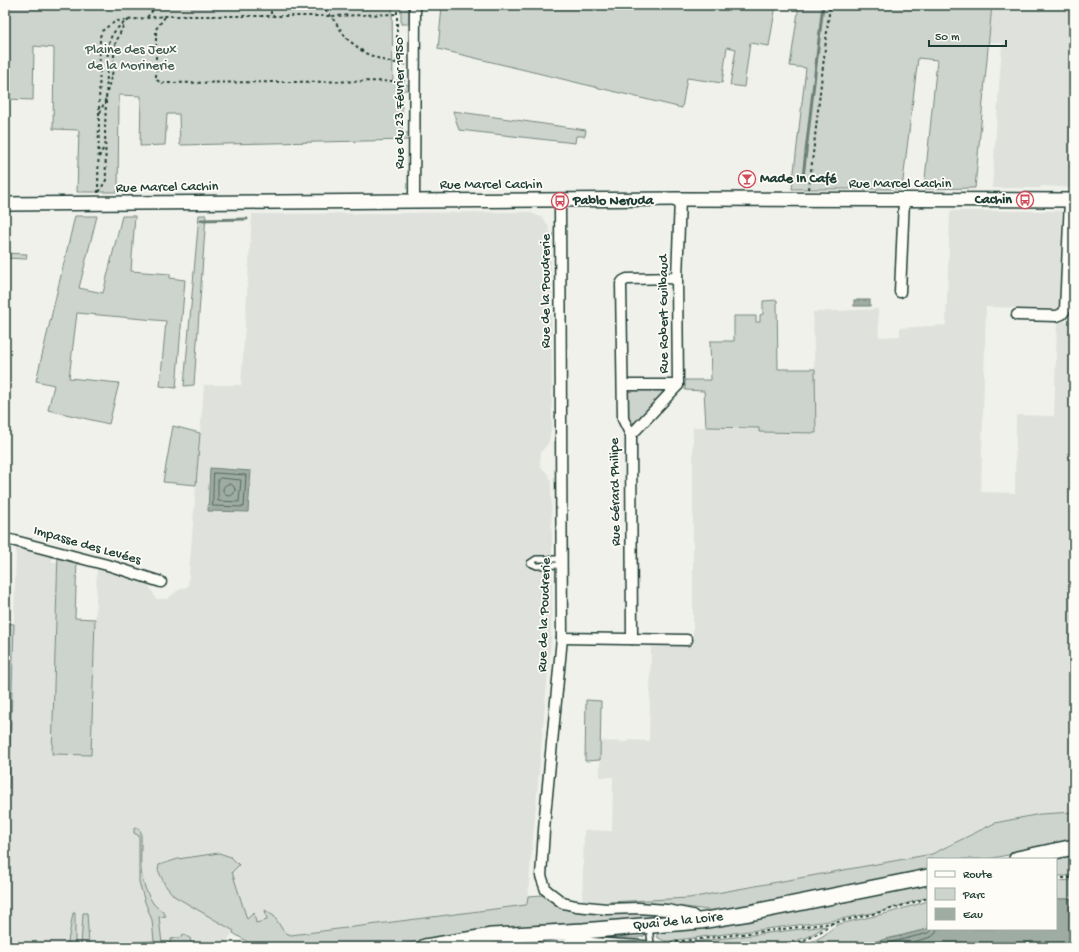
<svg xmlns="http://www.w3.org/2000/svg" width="1079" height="952" viewBox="0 0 1079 952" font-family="'Gochi Hand',sans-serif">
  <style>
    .built { fill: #dfe2dc }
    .green { fill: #cdd3cd; stroke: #768880 }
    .water { fill: #9faca4; stroke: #6c8077 }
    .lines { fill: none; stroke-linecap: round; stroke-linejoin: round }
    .shore { stroke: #526961; stroke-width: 1 }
    .stream { stroke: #6c8077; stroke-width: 3 }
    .service-casing { stroke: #1f3d34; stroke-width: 8 }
    .minor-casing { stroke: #1f3d34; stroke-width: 13 }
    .tertiary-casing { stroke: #1f3d34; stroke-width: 16 }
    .secondary-casing { stroke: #1f3d34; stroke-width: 18 }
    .path { stroke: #1f3d34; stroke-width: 2; stroke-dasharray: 3 3; stroke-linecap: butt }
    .service { stroke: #fdfcf7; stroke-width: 5 }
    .minor { stroke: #fdfcf7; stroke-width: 10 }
    .tertiary { stroke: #fdfcf7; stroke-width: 13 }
    .secondary { stroke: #fdfcf7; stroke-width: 15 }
    .labels { text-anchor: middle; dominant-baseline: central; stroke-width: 3.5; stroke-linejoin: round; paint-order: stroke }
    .park-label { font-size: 14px; fill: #425b53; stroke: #fdfcf7 }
    .street-label { font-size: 14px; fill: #1f3d34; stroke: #fdfcf7 }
    .poi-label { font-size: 14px; font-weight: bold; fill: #1f3d34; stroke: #fdfcf7; text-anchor: start }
  </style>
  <rect width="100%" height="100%" fill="#f0f1eb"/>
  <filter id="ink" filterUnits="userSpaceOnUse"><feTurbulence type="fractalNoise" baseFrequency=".025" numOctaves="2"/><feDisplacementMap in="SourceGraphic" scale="8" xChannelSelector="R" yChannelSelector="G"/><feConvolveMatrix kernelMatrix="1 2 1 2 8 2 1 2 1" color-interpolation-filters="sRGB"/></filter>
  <g filter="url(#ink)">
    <g class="built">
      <path d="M 992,5 L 1074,5 L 1074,188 L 1042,186 L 1040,188 L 992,188 L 1002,43 L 989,42 Z"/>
      <path d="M 950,211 L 1062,211 L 1059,309 L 986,307 L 981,492 L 1015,493 L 1016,415 L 1054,416 L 1057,321 L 1072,322 L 1074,265 L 1074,812 L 1040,814 L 995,823 L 932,854 L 689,898 L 608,902 L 582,900 L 584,830 L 612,831 L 613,777 L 600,777 L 600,741 L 627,742 L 628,740 L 649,741 L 651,644 L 693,644 L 693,427 L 759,428 L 760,432 L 816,433 L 813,312 L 878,309 L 879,337 L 900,336 L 900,328 L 946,325 Z"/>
      <path d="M 529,212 L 543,218 L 548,225 L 551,235 L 552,424 L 549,442 L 541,452 L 540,466 L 548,474 L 551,482 L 552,545 L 551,639 L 527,905 L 291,935 L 234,931 L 223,947 L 204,947 L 203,945 L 184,935 L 179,943 L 121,947 L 5,947 L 5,788 L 9,788 L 16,548 L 52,556 L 52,562 L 58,562 L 52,754 L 91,755 L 97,567 L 148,583 L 156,599 L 167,599 L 177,591 L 188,586 L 204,385 L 241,385 L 252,214 Z"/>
    </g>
    <g class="green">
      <path d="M 11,5 L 392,5 L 393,83 L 405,84 L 410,86 L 410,90 L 402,90 L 402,133 L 410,133 L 410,140 L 180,145 L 179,114 L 167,114 L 165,145 L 140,146 L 141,96 L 119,95 L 118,192 L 77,192 L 79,130 L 53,129 L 54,48 L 34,46 L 33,100 L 5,99 L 5,15 Z"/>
      <rect x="401" y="5" width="8" height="19"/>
      <path d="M 422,5 L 776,5 L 769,46 L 750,43 L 744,87 L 730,85 L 736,49 L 727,47 L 722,83 L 687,78 L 682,108 L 438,49 L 442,6 L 422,6 Z"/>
      <path d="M 799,5 L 992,5 L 975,188 L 924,189 L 937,60 L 918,58 L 902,189 L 792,189 L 806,68 L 790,66 Z"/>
      <path d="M 453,111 L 586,130 L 585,136 L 576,136 L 575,143 L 459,130 Z"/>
      <path d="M 199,215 L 206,215 L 194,385 L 184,386 Z"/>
      <path d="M 75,216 L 97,216 L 79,288 L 103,293 L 122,216 L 135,216 L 131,271 L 170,274 L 170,278 L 185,280 L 176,388 L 160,386 L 166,321 L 77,313 L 69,378 L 119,383 L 109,424 L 48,410 L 54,385 L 36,381 Z"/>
      <path d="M 5,253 L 27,254 L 26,259 L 5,258 Z"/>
      <path d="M 777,300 L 778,369 L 815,369 L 816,433 L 759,432 L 759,428 L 706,427 L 704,391 L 685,390 L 685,380 L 711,380 L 710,341 L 734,341 L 734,316 L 756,316 L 756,322 L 760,322 L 760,315 L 763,314 L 763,301 Z"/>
      <path d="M 631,390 L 660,390 L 662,391 L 663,393 L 639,421 L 635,423 L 628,421 L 626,418 L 627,392 Z"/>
      <path d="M 173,426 L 200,433 L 196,485 L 163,482 Z"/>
      <path d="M 58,552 L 77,558 L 75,618 L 95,619 L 91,755 L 52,754 Z"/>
      <path d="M 5,623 L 14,624 L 9,788 L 5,788 Z"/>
      <path d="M 586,700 L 601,701 L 600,760 L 585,761 Z"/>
      <path d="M 1074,812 L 1074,842 L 988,859 L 928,859 L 928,871 L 744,907 L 715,911 L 670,905 L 608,902 L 689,898 L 932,854 L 995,823 L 1040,814 Z"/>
      <path d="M 134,828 L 138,828 L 141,832 C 142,861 136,877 153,903 C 156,908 163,910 166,916 L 159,917 L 162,944 L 170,943 L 171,939 L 182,937 L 183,934 L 191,939 L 190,941 L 200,947 L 81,947 L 83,913 L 87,913 L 89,945 L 154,941 L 152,920 L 145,902 L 139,882 L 139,836 L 134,833 Z"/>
      <path d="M 219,853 L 231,857 L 239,865 L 232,872 L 247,919 L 254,913 L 256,923 L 267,920 L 265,910 L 274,916 L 284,932 L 291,935 L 526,905 L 527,904 L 528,896 L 543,895 L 557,904 L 655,914 L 656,915 L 653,919 L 539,925 L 502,929 L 446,936 L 387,947 L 256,947 L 233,933 L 234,931 L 174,896 L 165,885 L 158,870 L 159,865 L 178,859 Z"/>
      <path d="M 1074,855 L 1074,876 L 1056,876 L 1056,859 L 1054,859 Z"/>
      <path d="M 1074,880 L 1074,899 L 1056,899 L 1056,881 Z"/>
      <path d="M 928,883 L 928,897 L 883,911 L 830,921 L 669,941 L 664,941 L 657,937 L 657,934 L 659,933 Z"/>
      <path d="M 928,901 L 928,929 L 854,947 L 796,947 C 805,944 815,941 823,936 C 829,932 832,927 839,924 L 888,913 Z"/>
      <path d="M 73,913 L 75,913 L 75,947 L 67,947 Z"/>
      <path d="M 826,926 L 808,937 L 775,947 L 553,947 L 589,944 L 639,947 L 660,946 Z"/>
      <path d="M 644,932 L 646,933 L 644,936 L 636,938 L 581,937 L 534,941 L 492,947 L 455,947 L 482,943 Z"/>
    </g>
    <g class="water">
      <rect x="854" y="300" width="16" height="6"/>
      <path d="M 210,468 L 251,471 L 248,512 L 208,511 Z"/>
      <path d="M 1056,899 L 1074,899 L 1074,947 L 854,947 L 928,929 L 1056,929 Z"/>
    </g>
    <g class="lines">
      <g class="shore">
        <path d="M 214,473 L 246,475 L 244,507 L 213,506 Z"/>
        <path d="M 220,478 L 241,480 L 239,502 L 218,501 L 218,480 Z"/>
        <circle cx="229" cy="490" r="6"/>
        <path d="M 873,947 L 928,933 L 932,929"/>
        <path d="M 895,947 L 931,937 L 935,934 L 937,929"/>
      </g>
      <g class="stream">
        <path d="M 803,177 L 823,5"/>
        <path d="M 201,220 L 247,219"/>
      </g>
      <g class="service-casing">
        <g id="service">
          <path d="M 561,565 L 537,566 L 530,563 L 536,559 L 561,559"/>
          <path d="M 517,947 L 582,940 L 651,944 L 649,926"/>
        </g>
      </g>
      <g class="minor-casing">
        <g id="minor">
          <path d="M 560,201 L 562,638 L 545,816 L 541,876 L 546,890 L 563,903 L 576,906 L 607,909 L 638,908 L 667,910 L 692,915 L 700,921"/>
          <path d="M 414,202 L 415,5"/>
          <path d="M 900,292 L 904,200"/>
          <path d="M 1017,315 L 1057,316 L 1062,314 L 1065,310 L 1070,200"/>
          <path d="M 623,385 L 678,385"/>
          <path d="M 631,435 L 678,385 L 677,278 L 680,199"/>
          <path d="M 5,539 L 15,541 L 111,566 L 161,582"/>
          <path d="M 562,638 L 687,640"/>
          <path d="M 632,639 L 631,435 L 623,419 L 621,284 L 623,281 L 627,279 L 677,278"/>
        </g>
      </g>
      <g class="tertiary-casing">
        <path id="tertiary" d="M 5,204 L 680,199 L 1074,200"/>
      </g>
      <g class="secondary-casing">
        <g id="secondary">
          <path d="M 1017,859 L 1074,847"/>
          <path d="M 425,947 L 492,936 L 583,931 L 700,921 L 749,913 L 928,877"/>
        </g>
      </g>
      <g class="path">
        <path d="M 271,5 L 271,15"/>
        <path d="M 321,5 L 331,16 L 347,39 L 365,53 L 385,61 L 406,65"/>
        <path d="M 397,5 L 397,63"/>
        <path d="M 147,17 L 151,13 L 155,5"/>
        <path d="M 165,17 L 156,29 L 156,76 L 157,80 L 161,83 L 405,81"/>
        <path d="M 107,92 L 114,67 L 114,47 L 124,24"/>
        <path d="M 100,113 L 106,98"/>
        <path d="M 99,157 L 104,147"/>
        <path d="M 809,189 L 830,5"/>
        <path d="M 99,192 L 106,180 L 105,129 L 108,46 C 111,33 118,26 129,20"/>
        <path d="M 98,193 L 100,37 L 102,31 L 111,24 L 118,21 L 146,18 L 165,16 L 331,16 L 397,14"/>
        <path d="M 1056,878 L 1074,878"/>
        <path d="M 658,944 L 833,923 L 877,913 L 928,898"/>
        <path d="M 781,947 C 800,943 818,936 832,923"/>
      </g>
      <use href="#service" class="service"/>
      <use href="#minor" class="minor"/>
      <use href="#tertiary" class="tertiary"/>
      <use href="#secondary" class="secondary"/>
    </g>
  </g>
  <defs>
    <g id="bar-ring" transform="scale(0.9)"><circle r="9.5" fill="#fdfcf7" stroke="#d1495b" stroke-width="1.5"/><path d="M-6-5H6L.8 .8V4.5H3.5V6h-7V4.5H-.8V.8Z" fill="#d1495b"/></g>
    <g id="bus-ring" transform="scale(0.9)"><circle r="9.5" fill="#fdfcf7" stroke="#d1495b" stroke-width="1.5"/><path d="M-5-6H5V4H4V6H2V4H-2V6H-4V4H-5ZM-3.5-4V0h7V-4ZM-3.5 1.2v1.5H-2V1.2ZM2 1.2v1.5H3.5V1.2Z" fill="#d1495b"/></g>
  </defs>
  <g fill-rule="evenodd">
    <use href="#bar-ring" x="747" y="179"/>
    <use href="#bus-ring" x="1025" y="200"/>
    <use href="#bus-ring" x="560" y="201"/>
  </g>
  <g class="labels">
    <g class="park-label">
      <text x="131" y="50">Plaine des Jeux<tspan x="131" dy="16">de la Morinerie</tspan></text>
    </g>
    <g class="street-label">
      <text transform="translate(400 103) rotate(-90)">Rue du 23 Février 1950</text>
      <text x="900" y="184">Rue Marcel Cachin</text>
      <text x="491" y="185">Rue Marcel Cachin</text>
      <text transform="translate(167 188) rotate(-1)">Rue Marcel Cachin</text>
      <text transform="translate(546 291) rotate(-90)">Rue de la Poudrerie</text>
      <text transform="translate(664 314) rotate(-90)">Rue Robert Guilbaud</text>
      <text transform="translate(616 492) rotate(-91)">Rue Gérard Philipe</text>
      <text transform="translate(87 546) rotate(16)">Impasse des Levées</text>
      <text transform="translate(545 615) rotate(-88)">Rue de la Poudrerie</text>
      <text transform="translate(678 922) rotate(-6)">Quai de la Loire</text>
    </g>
    <g class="poi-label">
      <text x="760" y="179">Made In Café</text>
      <text x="1012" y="200" text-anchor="end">Cachin</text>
      <text x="573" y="201">Pablo Neruda</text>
    </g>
  </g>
  <rect width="1079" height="952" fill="none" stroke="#fdfcf7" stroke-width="20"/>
  <rect x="10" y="10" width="1059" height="932" fill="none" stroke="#1f3d34" stroke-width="1.5" filter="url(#ink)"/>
  <rect x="927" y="858" width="130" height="72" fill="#fdfcf7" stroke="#a4b0a9"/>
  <rect x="935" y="871" width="20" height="6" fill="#fdfcf7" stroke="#a4b0a9"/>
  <text x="963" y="878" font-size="12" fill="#1f3d34">Route</text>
  <rect x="935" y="888" width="20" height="12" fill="#cdd3cd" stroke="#a4b0a9"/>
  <text x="963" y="898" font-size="12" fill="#1f3d34">Parc</text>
  <rect x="935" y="908" width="20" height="12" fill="#9faca4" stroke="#a4b0a9"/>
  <text x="963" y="918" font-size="12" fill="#1f3d34">Eau</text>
  <path d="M929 40v6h77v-6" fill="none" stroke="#1f3d34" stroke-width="2"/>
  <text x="935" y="40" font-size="12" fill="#1f3d34" stroke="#fdfcf7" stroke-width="3" paint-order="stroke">50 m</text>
</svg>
